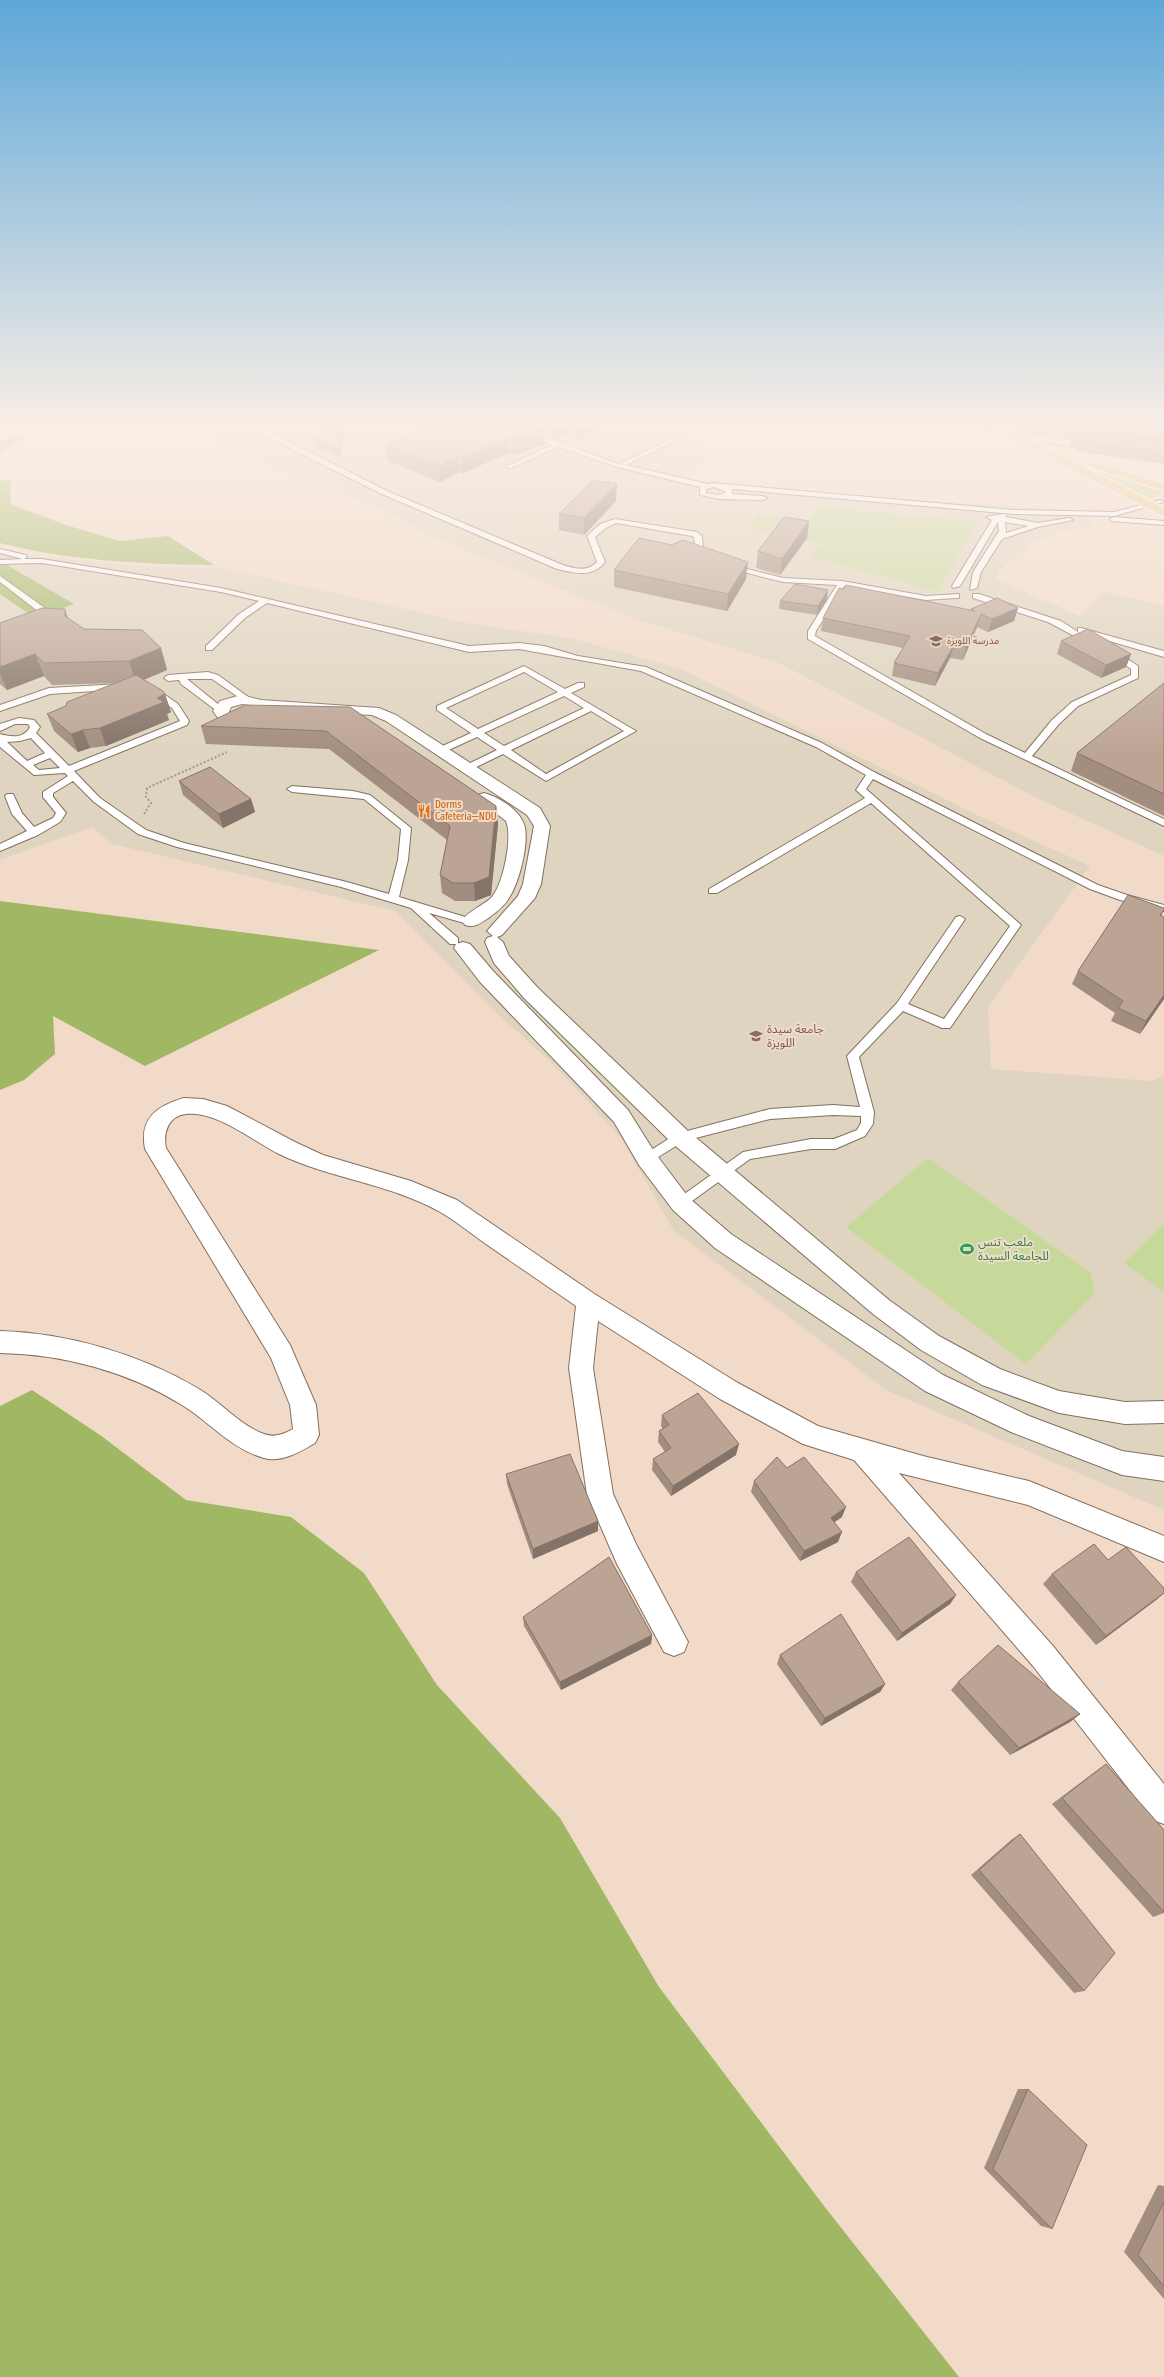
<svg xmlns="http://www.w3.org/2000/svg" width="1164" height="2377" viewBox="0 0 1164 2377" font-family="'Fira Sans Condensed','Noto Sans Arabic',sans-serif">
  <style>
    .education { fill: #ded4bf }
    .green { fill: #c6d99a }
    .forest { fill: #a0b763 }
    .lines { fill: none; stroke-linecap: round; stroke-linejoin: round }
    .service-casing { stroke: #846f5f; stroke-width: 2 }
    .minor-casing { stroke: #846f5f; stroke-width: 2 }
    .trunk-casing { stroke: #fff; stroke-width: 2 }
    .path { stroke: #aa988a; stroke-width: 2; stroke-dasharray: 2 2; stroke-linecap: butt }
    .service { fill: #fff; fill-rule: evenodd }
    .minor { fill: #fff; fill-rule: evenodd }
    .trunk { fill: #e8c884; fill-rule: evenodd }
    .wall { fill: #a28d7f }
    .shaded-wall { fill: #847368 }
    .building { fill: #bca494; stroke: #847368 }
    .labels { text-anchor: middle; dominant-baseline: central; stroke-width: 4; stroke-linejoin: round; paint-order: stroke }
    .far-education-label { font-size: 10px; fill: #785e54; stroke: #f2dac8; text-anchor: start }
    .far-food-label { font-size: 10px; fill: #c56008; stroke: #f2dac8; text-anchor: start }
    .education-label { font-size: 12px; fill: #785e54; stroke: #f2dac8; text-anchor: start }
    .leisure-label { font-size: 12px; fill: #27864d; stroke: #f2dac8; text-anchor: start }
  </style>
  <rect width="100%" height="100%" fill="#f2dac8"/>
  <g class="education">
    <path d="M 216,425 L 677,425 L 690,430 L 683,441 L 720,453 L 683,474 L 694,480 L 912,500 L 1081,510 L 1094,525 L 1060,532 L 1030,544 L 999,571 L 996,580 L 1080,616 L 1104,592 L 1164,606 L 1164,856 L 1037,798 L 779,663 L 636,619 L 435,538 L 381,509 L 261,463 L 222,444 Z"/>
    <path d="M 0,553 L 149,567 L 223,568 L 467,623 L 570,638 L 679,668 L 979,816 L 1090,866 L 988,1007 L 991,1069 L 1152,1081 L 1164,1076 L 1164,1510 L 886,1390 L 674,1231 L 621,1138 L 554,1065 L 490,1007 L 395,911 L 112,844 L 92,827 L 0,860 Z"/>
  </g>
  <g class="green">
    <path d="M 1092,471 L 1164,491 L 1164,492 L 1147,500 Z"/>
    <path d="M 820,507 L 977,522 L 938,592 L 810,556 L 821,543 L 748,528 L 758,514 L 809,522 Z"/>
    <path d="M 928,1158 L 1090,1272 L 1095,1293 L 1026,1364 L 846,1227 Z"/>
    <path d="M 1164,1223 L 1164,1292 L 1124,1263 Z"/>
  </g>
  <g class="forest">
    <path d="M 30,434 L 0,453 L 0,441 Z"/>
    <path d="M 0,480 L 12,481 L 10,491 L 11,504 L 66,525 L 120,541 L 168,536 L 214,565 C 142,564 70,561 0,543 Z"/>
    <path d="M 0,561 L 74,604 L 35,618 L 0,594 Z"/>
    <path d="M 0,901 L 379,950 L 145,1066 L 53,1016 L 55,1054 L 24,1080 L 0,1090 Z"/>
    <path d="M 32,1390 L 100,1435 L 186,1500 L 291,1517 L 364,1573 L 437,1685 L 560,1818 L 659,1987 L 824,2206 L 959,2377 L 0,2377 L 0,1406 Z"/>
  </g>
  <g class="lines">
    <g class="service-casing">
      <g id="service">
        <path d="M 250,425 L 256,425 L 387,491 L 563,565 C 576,569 587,572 597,562 L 587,536 L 600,524 L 615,519 L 697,532 L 702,536 L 703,549 L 713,557 L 706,559 L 696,552 L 694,537 L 692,536 L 616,523 L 606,528 L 595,537 L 605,562 C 592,578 575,573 557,569 L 382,494 L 256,432 Z"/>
        <path d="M 500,425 L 511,425 L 619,464 L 677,436 L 681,436 L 681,438 L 626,465 L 708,484 L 713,483 L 1014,510 L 1114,512 L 1160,500 L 1164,502 L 1114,516 L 1014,514 L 732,489 L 732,494 L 763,496 L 767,498 L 763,500 L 719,499 L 700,495 L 700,487 L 617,467 L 558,447 L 511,468 L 507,468 L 507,466 L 552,445 ZM 713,487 L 725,491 L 725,493 L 719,495 L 706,493 L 706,489 Z"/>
        <path d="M 1003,514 L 1006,514 L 1006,517 L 1038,523 L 1069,518 L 1073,520 L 1038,527 L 1002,539 L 981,572 L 977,588 L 970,590 L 973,572 L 999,531 L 998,522 L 960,586 L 953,588 L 952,586 L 992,520 L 986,517 ZM 1005,522 L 1029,526 L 1006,533 Z"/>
        <path d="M 1114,517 L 1164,521 L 1164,525 L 1111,521 L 1110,519 Z"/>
        <path d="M 0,549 L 26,555 L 27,557 L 24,559 L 42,559 L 221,588 L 469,646 L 519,643 L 544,646 L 578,656 L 646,667 L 822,743 L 874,772 L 1098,885 L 1127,895 L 1164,905 L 1164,911 L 1120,900 L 1090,889 L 873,779 L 866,789 L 1021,925 L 950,1028 L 942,1028 L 903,1011 L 859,1057 L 874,1112 L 873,1124 L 865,1136 L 835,1149 L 811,1149 L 750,1159 L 681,1209 L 676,1208 L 674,1204 L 676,1200 L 743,1152 L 811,1139 L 834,1139 L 857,1130 L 861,1123 L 861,1116 L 833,1115 L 770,1119 L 684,1141 L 647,1164 L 641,1159 L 642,1156 L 676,1134 L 770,1109 L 833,1105 L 860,1107 L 847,1056 L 897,1003 L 956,917 L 960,916 L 965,919 L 908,1004 L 944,1019 L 1010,926 L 871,803 L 717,893 L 709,893 L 709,889 L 865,798 L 856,790 L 866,775 L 816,747 L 641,671 L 519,649 L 469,652 L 267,603 L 245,618 L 212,650 L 206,650 L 206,646 L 239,614 L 259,601 L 221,592 L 42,563 L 0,564 L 0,560 L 23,559 L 0,553 Z"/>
        <path d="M 728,564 L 783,578 L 842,581 L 926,596 L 959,594 L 959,598 L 956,598 L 926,600 L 844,586 L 816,631 L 815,636 L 986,734 L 1025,753 L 1052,720 L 1072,702 L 1131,675 L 1131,669 L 1109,653 L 1116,651 L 1138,666 L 1138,678 L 1078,706 L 1059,724 L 1032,756 L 1164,819 L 1164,826 L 980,738 L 808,639 L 808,631 L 837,585 L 783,582 L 728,568 Z"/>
        <path d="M 0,576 L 45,608 L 45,612 L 39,612 L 0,582 Z"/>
        <path d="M 973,594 L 979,594 L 1061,621 L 1078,632 L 1078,628 L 1081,628 L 1164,651 L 1164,657 L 1079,632 L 1096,642 L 1089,644 L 1048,622 L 973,598 Z"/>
        <path d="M 524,666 L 565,689 L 578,683 L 584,683 L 584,687 L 571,693 L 636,731 L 546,781 L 503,754 L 468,771 L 462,771 L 462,767 L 497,750 L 477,737 L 442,753 L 436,753 L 436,749 L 471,733 L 437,710 L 437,706 ZM 524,672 L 558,692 L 478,729 L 446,708 ZM 564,696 L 584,708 L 504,746 L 484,733 ZM 591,711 L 624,731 L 546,774 L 511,750 Z"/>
        <path d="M 208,672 L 218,675 L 251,699 L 244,701 L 212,679 L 187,679 L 224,709 L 224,713 L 221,714 L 181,684 L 179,680 L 168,681 L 164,678 L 168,675 Z"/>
        <path d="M 121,684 L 125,687 L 124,689 L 50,694 L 0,711 L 0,705 L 49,688 Z"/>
        <path d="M 154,687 L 178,704 L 189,721 L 187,725 L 74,771 L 100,798 L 146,830 L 184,843 L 343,881 L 389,894 L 398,860 L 401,829 L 364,799 L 292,792 L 287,789 L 292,786 L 353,791 L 370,795 L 411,828 L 408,860 L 399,897 L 472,919 L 472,923 L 468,924 L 429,913 L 458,938 L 458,944 L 450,944 L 411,908 L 341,887 L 177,847 L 138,834 L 94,802 L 73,781 L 53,793 L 53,797 L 66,813 L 60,822 L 38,835 L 0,851 L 0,844 L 27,831 L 12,814 L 5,796 L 7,794 L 13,794 L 22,813 L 34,827 L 53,818 L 56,813 L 43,797 L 43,792 L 68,776 L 65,773 L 34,775 L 0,747 L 0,734 C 11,737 24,739 30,727 L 28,724 L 15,724 L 0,731 L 0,724 L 19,718 L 34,720 L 40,727 L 36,733 L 69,766 L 180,721 L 172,708 L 151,692 L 150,690 ZM 31,738 L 45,753 L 27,761 L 7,742 L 20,741 ZM 50,758 L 60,768 L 39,770 L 33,765 Z"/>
      </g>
    </g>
    <g class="minor-casing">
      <g id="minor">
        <path d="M 1018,434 L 1101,444 L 1107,447 L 1101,450 L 1014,439 L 1014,435 Z"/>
        <path d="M 241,695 L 261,700 L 379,708 L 396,715 L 540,808 L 550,826 L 541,884 L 535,898 L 502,935 L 497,937 L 503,942 L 509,956 L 538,988 L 688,1131 L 889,1300 L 939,1336 L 1000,1369 L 1059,1391 L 1125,1402 L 1164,1401 L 1164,1423 L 1125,1424 L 1059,1413 L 982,1385 L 921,1350 L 873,1314 L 672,1143 L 524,998 L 494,963 L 485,942 L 487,938 L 493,936 L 487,931 L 518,896 L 523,884 L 534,826 L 527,815 L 386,721 L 372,715 L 265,709 C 254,725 235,726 218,718 L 213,711 L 220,701 ZM 242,704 L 249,705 L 250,708 L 242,714 L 229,712 L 231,707 Z"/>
        <path d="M 484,793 C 499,797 518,809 524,824 C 530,842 519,883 509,898 C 504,907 495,913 487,919 C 479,924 474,928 465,925 L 462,921 C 468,911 482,906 491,898 C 503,885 513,838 506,821 L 476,798 L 478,795 Z"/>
        <path d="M 463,942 L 470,944 L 494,972 L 628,1110 L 655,1153 L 689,1198 L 731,1234 L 943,1375 L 1029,1416 L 1122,1451 L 1164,1457 L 1164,1481 L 1122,1475 L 1011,1432 L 925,1391 L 715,1248 L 673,1210 L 639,1165 L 614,1122 L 480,982 L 454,948 L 456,944 Z"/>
        <path d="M 184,1098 L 203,1099 L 227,1106 L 295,1142 L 323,1155 L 411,1181 L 457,1200 L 596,1295 L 738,1383 L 818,1426 L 923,1456 L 1029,1481 L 1164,1536 L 1164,1562 L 1028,1505 L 899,1473 L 1053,1646 L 1164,1784 L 1164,1824 L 1153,1820 L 1033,1666 L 854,1460 L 803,1444 L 720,1399 L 598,1321 L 593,1368 L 613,1494 L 637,1546 L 688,1642 L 684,1652 L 674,1656 L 664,1652 L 617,1564 L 587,1495 L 569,1368 L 576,1306 C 546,1285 516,1265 486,1244 C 472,1234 457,1222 442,1213 C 392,1184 331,1179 279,1154 C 253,1141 216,1110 186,1114 C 168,1116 163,1133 166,1148 L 290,1345 L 316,1405 L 319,1435 L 315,1443 C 300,1452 281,1463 264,1458 C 231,1449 210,1422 182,1405 C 129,1372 63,1354 0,1353 L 0,1331 C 68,1333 140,1354 199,1389 C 221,1402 239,1425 264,1434 C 274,1438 284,1434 293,1429 L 290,1405 L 271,1358 L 145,1149 C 139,1118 157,1106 184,1098 Z"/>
      </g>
    </g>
    <g class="trunk-casing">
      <g id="trunk">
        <path d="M 986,425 L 1001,425 L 1047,447 L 1164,508 L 1164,517 Z"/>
        <path d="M 1094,462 L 1164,483 L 1164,491 L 1090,467 L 1088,465 L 1090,463 Z"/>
      </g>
    </g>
    <path class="path" d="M 144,814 L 151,803 L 146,797 L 147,788 L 227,752"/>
    <use href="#service" class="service"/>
    <use href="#minor" class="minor"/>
    <use href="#trunk" class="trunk"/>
  </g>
  <g class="wall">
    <path d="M 432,425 L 606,425 L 579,439 L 566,435 L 555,439 L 544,435 L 544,444 L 513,455 L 509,453 L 463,473 L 459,472 L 440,482 L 388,461 L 386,445 Z"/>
    <path d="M 942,425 L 996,425 L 995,431 Z"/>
    <path d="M 1005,425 L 1164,425 L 1164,464 L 1080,452 L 1069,447 L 1072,439 L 1021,433 Z"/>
    <path d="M 345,434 L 339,456 L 314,445 L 313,438 Z"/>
    <path d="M 616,501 L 584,535 L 559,530 L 559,514 Z"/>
    <path d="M 807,538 L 780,575 L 756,568 L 758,551 Z"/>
    <path d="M 614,570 L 746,579 L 727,611 L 614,587 Z"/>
    <path d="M 827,599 L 817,615 L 779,609 L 780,601 Z"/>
    <path d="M 1018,608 L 1014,621 L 988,632 L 977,627 L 963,660 L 950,658 L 935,686 L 892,676 L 894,663 L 903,648 L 821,631 L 823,618 L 971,610 L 971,609 Z"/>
    <path d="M 68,618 L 84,629 L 161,648 L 167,670 L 144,680 L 165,694 L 171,712 L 167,714 L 169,720 L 106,746 L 90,748 L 78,752 L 54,731 L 47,714 L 66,706 L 115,683 L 52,685 L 44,676 L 7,690 L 0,684 L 0,623 Z"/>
    <path d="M 1061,641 L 1131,654 L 1126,667 L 1101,678 L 1057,654 Z"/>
    <path d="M 1164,683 L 1164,816 L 1071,771 L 1077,753 Z"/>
    <path d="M 350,707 L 496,806 L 498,824 L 491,895 L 475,901 L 455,901 L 442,893 L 440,875 L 447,840 L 329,749 L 206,744 L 201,726 Z"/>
    <path d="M 179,781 L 251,799 L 255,812 L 223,828 L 183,795 Z"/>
    <path d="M 1164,908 L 1164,910 L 1161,916 L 1164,917 L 1164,999 L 1140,1034 L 1111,1021 L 1115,1013 L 1072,984 L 1078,971 Z"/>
    <path d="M 662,1415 L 736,1455 L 671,1496 L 652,1470 L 653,1459 L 665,1452 L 658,1442 L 659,1431 L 663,1429 L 661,1426 Z"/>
    <path d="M 787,1468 L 842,1517 L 834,1522 L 838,1542 L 800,1561 L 751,1492 L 754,1481 Z"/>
    <path d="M 506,1474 L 598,1531 L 533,1559 L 507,1484 Z"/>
    <path d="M 1108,1560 L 1164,1588 L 1164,1593 L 1156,1600 L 1096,1645 L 1043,1584 L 1052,1574 Z"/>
    <path d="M 856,1572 L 956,1595 L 950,1604 L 897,1641 L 851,1582 Z"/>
    <path d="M 523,1617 L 652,1635 L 651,1644 L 561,1690 L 524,1626 Z"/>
    <path d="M 780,1655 L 885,1684 L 880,1692 L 821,1726 L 777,1664 Z"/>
    <path d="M 958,1682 L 1080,1714 L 1070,1722 L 1010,1755 L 951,1690 Z"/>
    <path d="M 1106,1764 L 1164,1830 L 1164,1913 L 1153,1917 L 1052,1804 L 1096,1771 Z"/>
    <path d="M 1020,1834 L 1084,1991 L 1074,1993 L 971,1875 L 1011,1840 Z"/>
    <path d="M 1018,2089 L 1028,2089 L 1052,2229 L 1041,2226 L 984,2168 Z"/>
    <path d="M 1158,2185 L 1164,2186 L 1164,2299 L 1124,2252 Z"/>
  </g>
  <g class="shaded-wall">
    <path d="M 565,425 L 566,425 L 566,435 L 555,439 L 555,429 Z"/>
    <path d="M 586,425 L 606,425 L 579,439 L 579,429 Z"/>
    <path d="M 345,427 L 345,434 L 339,456 L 338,449 Z"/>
    <path d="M 544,428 L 544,444 L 513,455 L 512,440 Z"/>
    <path d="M 508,438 L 509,453 L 463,473 L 462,457 Z"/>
    <path d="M 458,456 L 459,472 L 440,482 L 439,465 Z"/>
    <path d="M 617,484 L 616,501 L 584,535 L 584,518 Z"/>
    <path d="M 809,521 L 807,538 L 780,575 L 782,559 Z"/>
    <path d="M 748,562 L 746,579 L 727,611 L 728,594 Z"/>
    <path d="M 828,590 L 827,599 L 817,615 L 818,606 Z"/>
    <path d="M 1018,608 L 1014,621 L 988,632 L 992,619 Z"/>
    <path d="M 65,609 L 72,631 L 65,616 Z"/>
    <path d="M 981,614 L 977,627 L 963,660 L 966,647 Z"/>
    <path d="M 954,645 L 950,658 L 935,686 L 938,673 Z"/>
    <path d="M 161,648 L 167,670 L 136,683 L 129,661 Z"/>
    <path d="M 35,654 L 44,676 L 7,690 L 0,673 L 0,667 Z"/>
    <path d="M 1131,654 L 1126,667 L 1101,678 L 1106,665 Z"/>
    <path d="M 165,694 L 171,712 L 167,714 L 169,720 L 106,746 L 100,728 L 157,698 Z"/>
    <path d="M 83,730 L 90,748 L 78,752 L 71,734 Z"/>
    <path d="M 251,799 L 255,812 L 223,828 L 219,814 Z"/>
    <path d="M 496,806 L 498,824 L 491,895 L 475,901 L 474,883 Z"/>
    <path d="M 1164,995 L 1164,999 L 1140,1034 L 1146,1021 Z"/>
    <path d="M 739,1444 L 736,1455 L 671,1496 L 673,1486 Z"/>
    <path d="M 846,1507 L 842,1517 L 826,1528 L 831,1518 Z"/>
    <path d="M 598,1521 L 598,1531 L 533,1559 L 533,1549 Z"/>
    <path d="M 842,1532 L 838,1542 L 800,1561 L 804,1551 Z"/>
    <path d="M 1164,1593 L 1156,1600 L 1096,1645 L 1106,1636 Z"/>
    <path d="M 956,1595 L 950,1604 L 897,1641 L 902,1633 Z"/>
    <path d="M 652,1635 L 651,1644 L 561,1690 L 560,1682 Z"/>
    <path d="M 885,1684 L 880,1692 L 821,1726 L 825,1718 Z"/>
    <path d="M 1080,1714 L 1070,1722 L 1010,1755 L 1019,1748 Z"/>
  </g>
  <g class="building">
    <path d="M 328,425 L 334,425 L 345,427 L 338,449 L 313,438 Z"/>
    <path d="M 432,425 L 537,425 L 544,428 L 512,440 L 508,438 L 462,457 L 458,456 L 439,465 L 386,445 Z"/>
    <path d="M 544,425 L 565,425 L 555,429 Z"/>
    <path d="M 568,425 L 586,425 L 579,429 Z"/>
    <path d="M 1057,425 L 1164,425 L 1164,439 Z"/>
    <path d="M 1073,436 L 1164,446 L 1164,452 L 1084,440 Z"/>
    <path d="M 593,480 L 617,484 L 584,518 L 559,514 Z"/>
    <path d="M 784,517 L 809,521 L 782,559 L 758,551 Z"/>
    <path d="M 639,538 L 672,545 L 683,540 L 748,562 L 728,594 L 614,570 Z"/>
    <path d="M 795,584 L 828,590 L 818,606 L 780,601 Z"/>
    <path d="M 846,585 L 975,611 L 971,609 L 997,598 L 1018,608 L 992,619 L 981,614 L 966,647 L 954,645 L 938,673 L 894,663 L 910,636 L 823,618 L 839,588 L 844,589 Z"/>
    <path d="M 42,608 L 65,609 L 65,616 L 84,629 L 142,630 L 161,648 L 129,661 L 44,663 L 35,654 L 0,667 L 0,623 Z"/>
    <path d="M 1088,629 L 1131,654 L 1106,665 L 1061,641 Z"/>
    <path d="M 136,675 L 163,691 L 165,694 L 157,698 L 164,702 L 100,728 L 83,730 L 71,734 L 47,714 L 66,706 L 67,702 Z"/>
    <path d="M 1164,683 L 1164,794 L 1077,753 Z"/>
    <path d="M 245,705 L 350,707 L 496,806 L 489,877 L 474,883 L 453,883 L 440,875 L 450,826 L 326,731 L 201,726 Z"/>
    <path d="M 210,767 L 251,799 L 219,814 L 179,781 Z"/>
    <path d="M 1128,895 L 1164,908 L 1164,910 L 1160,915 L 1164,917 L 1164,995 L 1146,1021 L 1118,1008 L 1123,1001 L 1078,971 Z"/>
    <path d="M 698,1393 L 739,1444 L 673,1486 L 653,1459 L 671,1448 L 659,1431 L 669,1425 L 662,1415 Z"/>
    <path d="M 570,1454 L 598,1521 L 533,1549 L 506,1474 Z"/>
    <path d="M 777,1457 L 787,1468 L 804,1457 L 846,1507 L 831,1518 L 842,1532 L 804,1551 L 754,1481 Z"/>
    <path d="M 909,1537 L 956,1595 L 902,1633 L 856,1572 Z"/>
    <path d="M 1094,1544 L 1108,1560 L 1126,1547 L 1164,1588 L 1164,1593 L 1106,1636 L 1052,1574 Z"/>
    <path d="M 609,1557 L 652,1635 L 560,1682 L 523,1617 Z"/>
    <path d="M 841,1614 L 885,1684 L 825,1718 L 780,1655 Z"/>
    <path d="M 998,1645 L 1080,1714 L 1019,1748 L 958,1682 Z"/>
    <path d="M 1106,1764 L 1164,1830 L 1164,1912 L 1062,1798 Z"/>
    <path d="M 1020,1834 L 1115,1953 L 1084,1991 L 979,1870 Z"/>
    <path d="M 1028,2089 L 1087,2145 L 1052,2229 L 993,2169 Z"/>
    <path d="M 1164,2202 L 1164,2286 L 1138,2255 Z"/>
  </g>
  <linearGradient id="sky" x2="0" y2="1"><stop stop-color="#5da7d8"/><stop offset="0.56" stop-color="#f9eee6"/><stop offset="1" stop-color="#f9eee6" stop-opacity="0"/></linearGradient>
  <rect width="1164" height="758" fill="url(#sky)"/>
  <defs>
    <g id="university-bare" transform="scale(1.08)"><path d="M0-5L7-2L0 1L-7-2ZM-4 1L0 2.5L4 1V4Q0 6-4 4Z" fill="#8d6e63" stroke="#f2dac8" stroke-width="2.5" paint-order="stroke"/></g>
    <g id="restaurant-bare" transform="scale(1.08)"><path d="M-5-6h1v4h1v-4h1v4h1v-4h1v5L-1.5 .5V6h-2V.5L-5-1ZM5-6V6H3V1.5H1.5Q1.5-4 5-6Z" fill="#e8710a" stroke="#f2dac8" stroke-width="2.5" paint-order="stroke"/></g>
    <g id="stadium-bare" transform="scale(1.08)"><path d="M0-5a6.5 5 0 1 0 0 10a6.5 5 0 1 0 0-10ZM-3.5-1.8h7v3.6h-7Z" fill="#2e9e5b" stroke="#f2dac8" stroke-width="2.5" paint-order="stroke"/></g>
  </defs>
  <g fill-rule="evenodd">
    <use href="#university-bare" x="936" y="641"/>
    <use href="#restaurant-bare" x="424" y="811"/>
    <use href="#university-bare" x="756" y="1036"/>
    <use href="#stadium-bare" x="967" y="1249"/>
  </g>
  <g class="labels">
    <g class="far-education-label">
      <text x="947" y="641">مدرسة اللويزة</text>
    </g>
    <g class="far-food-label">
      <text x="435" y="805">Dorms<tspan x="435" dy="12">Cafeteria—NDU</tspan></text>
    </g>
    <g class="education-label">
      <text x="767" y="1029">جامعة سيدة<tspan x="767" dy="14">اللويزة</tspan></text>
    </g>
    <g class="leisure-label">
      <text x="978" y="1242">ملعب تنس<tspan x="978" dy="14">للجامعة السيدة</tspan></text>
    </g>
  </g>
</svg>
